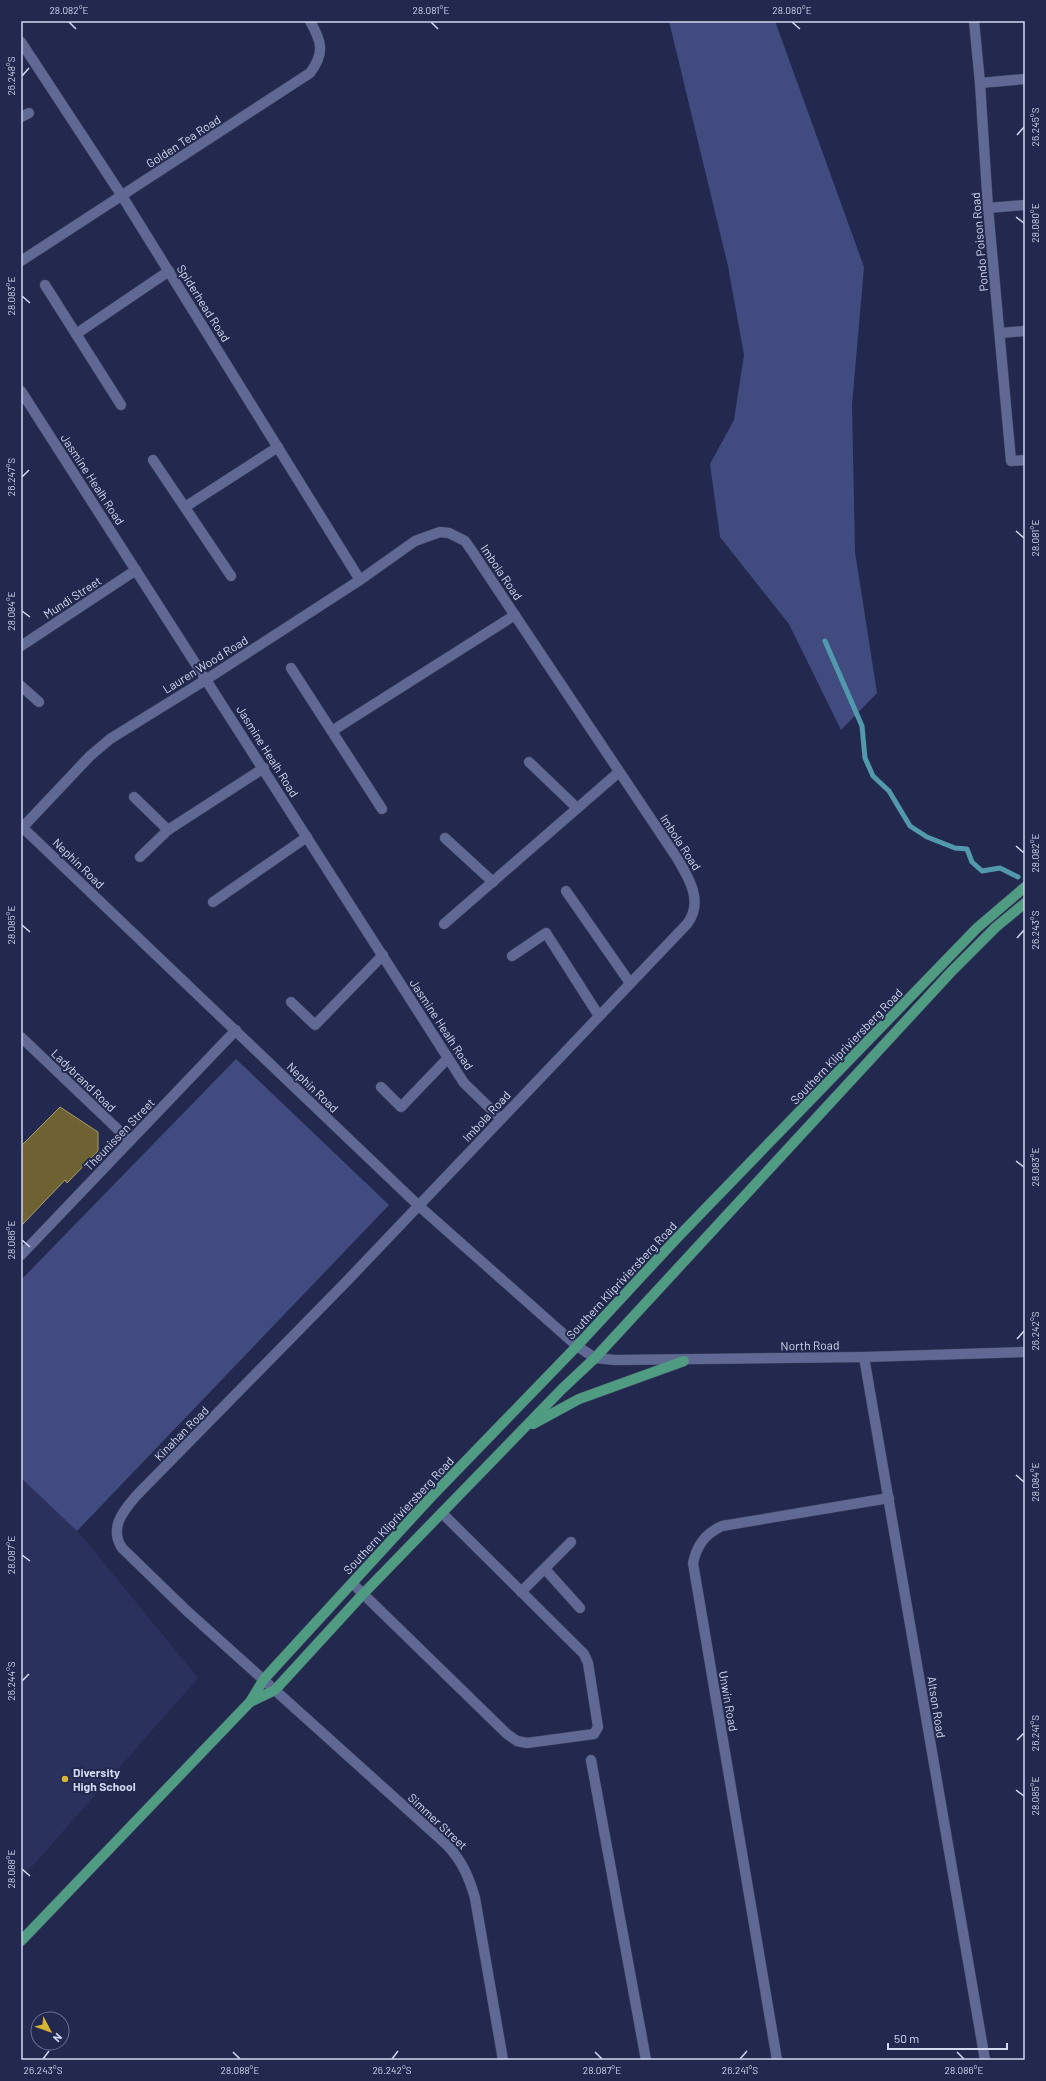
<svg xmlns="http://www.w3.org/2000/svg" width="1046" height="2081" viewBox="0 0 1046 2081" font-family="Barlow,sans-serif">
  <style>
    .built { fill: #2a315d }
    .green { fill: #424b80 }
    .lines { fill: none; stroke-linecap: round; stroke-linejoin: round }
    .stream { stroke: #5299ae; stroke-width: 5 }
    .building { fill: #6e6132; stroke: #a99c6b }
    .minor-casing { stroke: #404464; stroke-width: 11 }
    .major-casing { stroke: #404464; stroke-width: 11 }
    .minor { stroke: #606993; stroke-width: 10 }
    .major { stroke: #4f9c82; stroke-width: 10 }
    .ticks { fill: none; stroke: #d1d8f0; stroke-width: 1.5 }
    .poi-dot { fill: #d5b534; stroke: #23294e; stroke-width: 1.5 }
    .labels { text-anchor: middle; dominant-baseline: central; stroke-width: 4; stroke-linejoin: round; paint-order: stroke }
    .street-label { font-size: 12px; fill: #d1d8f0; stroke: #23294e }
    .poi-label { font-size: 12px; font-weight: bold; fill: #d1d8f0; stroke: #23294e; text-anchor: start }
    .neatline { fill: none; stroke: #d1d8f0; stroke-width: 1.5 }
    .ticks-label { font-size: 10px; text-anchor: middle; fill: #d1d8f0 }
  </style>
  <rect width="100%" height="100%" fill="#23294e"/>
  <path class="built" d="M 21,1478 L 80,1534 L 198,1678 L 21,1879 Z"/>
  <g class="green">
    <path d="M 669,21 L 775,21 L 864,267 L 852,405 L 855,552 L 877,693 L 841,730 L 789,624 L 720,537 L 710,464 L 734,420 L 744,355 L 728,266 Z"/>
    <path d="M 236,1059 L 389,1205 L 77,1531 L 21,1478 L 21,1280 Z"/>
  </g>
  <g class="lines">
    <path class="stream" d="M 825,641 L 862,726 L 865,758 L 873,776 L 889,791 L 910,826 L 927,837 L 955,848 L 967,849 L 972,862 L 982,871 L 1000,868 L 1018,877"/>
  </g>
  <path class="building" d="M 60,1107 L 98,1132 L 98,1151 L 67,1183 L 65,1180 L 21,1226 L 21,1146 Z"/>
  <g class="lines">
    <g class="minor-casing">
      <g id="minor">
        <path d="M 974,21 L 980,83 L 988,208 L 1011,461 L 1025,460"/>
        <path d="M 21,42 L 122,196 L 360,580"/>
        <path d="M 980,83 L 1025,79"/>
        <path d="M 21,117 L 29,113"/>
        <path d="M 988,208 L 1025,205"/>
        <path d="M 21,261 L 310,73 C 325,53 322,42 310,21"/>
        <path d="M 45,285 L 121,405"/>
        <path d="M 1001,333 L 1025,331"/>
        <path d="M 76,334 L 169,271"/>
        <path d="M 21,391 L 464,1083 L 501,1119"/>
        <path d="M 153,460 L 231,576"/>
        <path d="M 185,507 L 278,447"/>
        <path d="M 21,646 L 136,570"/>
        <path d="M 291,668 L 382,809"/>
        <path d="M 21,686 L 39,702"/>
        <path d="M 332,731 L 515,615"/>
        <path d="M 529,762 L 577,808"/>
        <path d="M 134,797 L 168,830"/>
        <path d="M 21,826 L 419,1206 L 577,1346 L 595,1358 L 615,1360 L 864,1357 L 1025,1352"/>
        <path d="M 21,829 L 90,756 L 110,739 L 207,679 L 360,580 L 415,541 L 440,532 L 449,533 L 465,541 L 472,551 L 677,858 C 689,878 704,902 687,924 L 345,1283 L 136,1496 C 123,1511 109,1528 122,1548 L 187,1611 L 447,1845 C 462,1861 469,1877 475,1898 L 503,2060"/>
        <path d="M 445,838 L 493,882"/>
        <path d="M 140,857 L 168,830 L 264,768"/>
        <path d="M 566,891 L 630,983"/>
        <path d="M 213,902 L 307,837"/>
        <path d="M 444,924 L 619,772"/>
        <path d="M 512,956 L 546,933 L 599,1016"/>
        <path d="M 291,1002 L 315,1025 L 383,955"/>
        <path d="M 21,1037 L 130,1141"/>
        <path d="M 381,1087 L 401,1107 L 448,1058"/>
        <path d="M 21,1255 L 236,1030"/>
        <path d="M 864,1357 L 985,2060"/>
        <path d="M 545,1569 L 580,1608"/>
        <path d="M 353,1584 L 507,1734 L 517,1741 L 527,1743 L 594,1734 L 598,1727 L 588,1663 L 584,1654 L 442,1513"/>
        <path d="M 521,1592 L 571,1542"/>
        <path d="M 591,1760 L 646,2060"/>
        <path d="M 777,2060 L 693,1563 C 697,1545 705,1534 722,1526 L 889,1498"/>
      </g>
    </g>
    <g class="major-casing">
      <g id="major">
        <path d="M 533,1424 L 579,1399 L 684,1361"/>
        <path d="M 250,1702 L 275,1690 L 363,1594 L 562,1389 L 595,1358 L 951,972 L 996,927 L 1025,903"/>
        <path d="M 21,1941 L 250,1702 L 264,1679 L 431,1497 L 577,1346 L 676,1239 L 977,928 L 1025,887"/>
      </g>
    </g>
    <use href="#minor" class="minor"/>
    <use href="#major" class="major"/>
  </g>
  <path class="ticks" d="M 69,22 L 76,29M 431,22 L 438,29M 792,22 L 800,29M 22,76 L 29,68M 1017,135 L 1024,127M 1016,217 L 1024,223M 22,296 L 30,303M 22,477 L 29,470M 1016,531 L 1024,538M 22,611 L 30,617M 1016,846 L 1024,853M 22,925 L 30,932M 1017,938 L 1024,930M 1016,1161 L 1024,1167M 22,1240 L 30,1247M 1017,1339 L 1024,1331M 1016,1475 L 1024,1482M 22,1555 L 30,1561M 22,1681 L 29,1674M 1017,1740 L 1024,1733M 1016,1790 L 1024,1796M 22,1869 L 30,1876M 233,2052 L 240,2059M 595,2052 L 602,2059M 957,2052 L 964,2059M 43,2059 L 49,2051M 392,2059 L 398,2051M 740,2059 L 747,2051"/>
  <circle class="poi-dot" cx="65" cy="1779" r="4"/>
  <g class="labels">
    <g class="street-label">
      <text transform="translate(183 141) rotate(-33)">Golden Tea Road</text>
      <text transform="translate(979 242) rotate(-95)">Pondo Poison Road</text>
      <text transform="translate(204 303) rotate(58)">Spiderhead Road</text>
      <text transform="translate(93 479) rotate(57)">Jasmine Healh Road</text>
      <text transform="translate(502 572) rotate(56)">Imbola Road</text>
      <text transform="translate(72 597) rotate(-33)">Mundi Street</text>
      <text transform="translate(205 664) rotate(-32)">Lauren Wood Road</text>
      <text transform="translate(268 751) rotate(58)">Jasmine Healh Road</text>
      <text transform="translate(681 842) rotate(57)">Imbola Road</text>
      <text transform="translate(79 863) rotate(44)">Nephin Road</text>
      <text transform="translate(442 1024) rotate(57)">Jasmine Healh Road</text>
      <text transform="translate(846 1046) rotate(-46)">Southern Klipriviersberg Road</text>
      <text transform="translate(84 1080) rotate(44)">Ladybrand Road</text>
      <text transform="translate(313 1087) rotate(44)">Nephin Road</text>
      <text transform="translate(486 1116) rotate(-47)">Imbola Road</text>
      <text transform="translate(119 1134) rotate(-46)">Theunissen Street</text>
      <text transform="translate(621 1280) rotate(-47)">Southern Klipriviersberg Road</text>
      <text transform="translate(810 1345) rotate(-1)">North Road</text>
      <text transform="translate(181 1433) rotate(-45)">Kinahan Road</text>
      <text transform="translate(398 1515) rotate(-47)">Southern Klipriviersberg Road</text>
      <text transform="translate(729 1701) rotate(80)">Unwin Road</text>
      <text transform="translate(937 1707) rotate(81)">Altson Road</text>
      <text transform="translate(438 1821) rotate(43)">Simmer Street</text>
    </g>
    <g class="poi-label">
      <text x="73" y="1772">Diversity<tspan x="73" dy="14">High School</tspan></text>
    </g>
  </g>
  <rect width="1046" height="2081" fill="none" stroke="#23294e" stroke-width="44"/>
  <g transform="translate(50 2031) rotate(131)"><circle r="19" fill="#23294e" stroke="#696f8f"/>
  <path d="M0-3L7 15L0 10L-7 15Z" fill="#d5b534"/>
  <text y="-6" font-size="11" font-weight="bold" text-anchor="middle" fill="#d1d8f0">N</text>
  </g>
  <path d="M888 2043v6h119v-6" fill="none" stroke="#d1d8f0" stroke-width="2"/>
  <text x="894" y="2043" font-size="12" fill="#d1d8f0" stroke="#23294e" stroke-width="3" paint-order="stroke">50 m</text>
  <rect x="22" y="22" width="1002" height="2037" class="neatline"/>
  <g class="ticks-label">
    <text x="69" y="14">28.082°E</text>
    <text x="431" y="14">28.081°E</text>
    <text x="792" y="14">28.080°E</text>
    <text transform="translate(11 76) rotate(-90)" y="4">26.248°S</text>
    <text transform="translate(1035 127) rotate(-90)" y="4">26.245°S</text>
    <text transform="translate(1035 223) rotate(-90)" y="4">28.080°E</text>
    <text transform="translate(11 296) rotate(-90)" y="4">28.083°E</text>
    <text transform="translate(11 477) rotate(-90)" y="4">26.247°S</text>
    <text transform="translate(1035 538) rotate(-90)" y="4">28.081°E</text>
    <text transform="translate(11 611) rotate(-90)" y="4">28.084°E</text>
    <text transform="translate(1035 853) rotate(-90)" y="4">28.082°E</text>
    <text transform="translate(11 925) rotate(-90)" y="4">28.085°E</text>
    <text transform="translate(1035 930) rotate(-90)" y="4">26.243°S</text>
    <text transform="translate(1035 1167) rotate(-90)" y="4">28.083°E</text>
    <text transform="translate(11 1240) rotate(-90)" y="4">28.086°E</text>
    <text transform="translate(1035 1331) rotate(-90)" y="4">26.242°S</text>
    <text transform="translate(1035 1482) rotate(-90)" y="4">28.084°E</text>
    <text transform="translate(11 1555) rotate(-90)" y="4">28.087°E</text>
    <text transform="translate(11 1681) rotate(-90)" y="4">26.244°S</text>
    <text transform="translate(1035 1733) rotate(-90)" y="4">26.241°S</text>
    <text transform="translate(1035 1796) rotate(-90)" y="4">28.085°E</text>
    <text transform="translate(11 1869) rotate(-90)" y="4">28.088°E</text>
    <text x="43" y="2074">26.243°S</text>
    <text x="240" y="2074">28.088°E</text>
    <text x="392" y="2074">26.242°S</text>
    <text x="602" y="2074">28.087°E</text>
    <text x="740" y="2074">26.241°S</text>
    <text x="964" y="2074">28.086°E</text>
  </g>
</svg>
